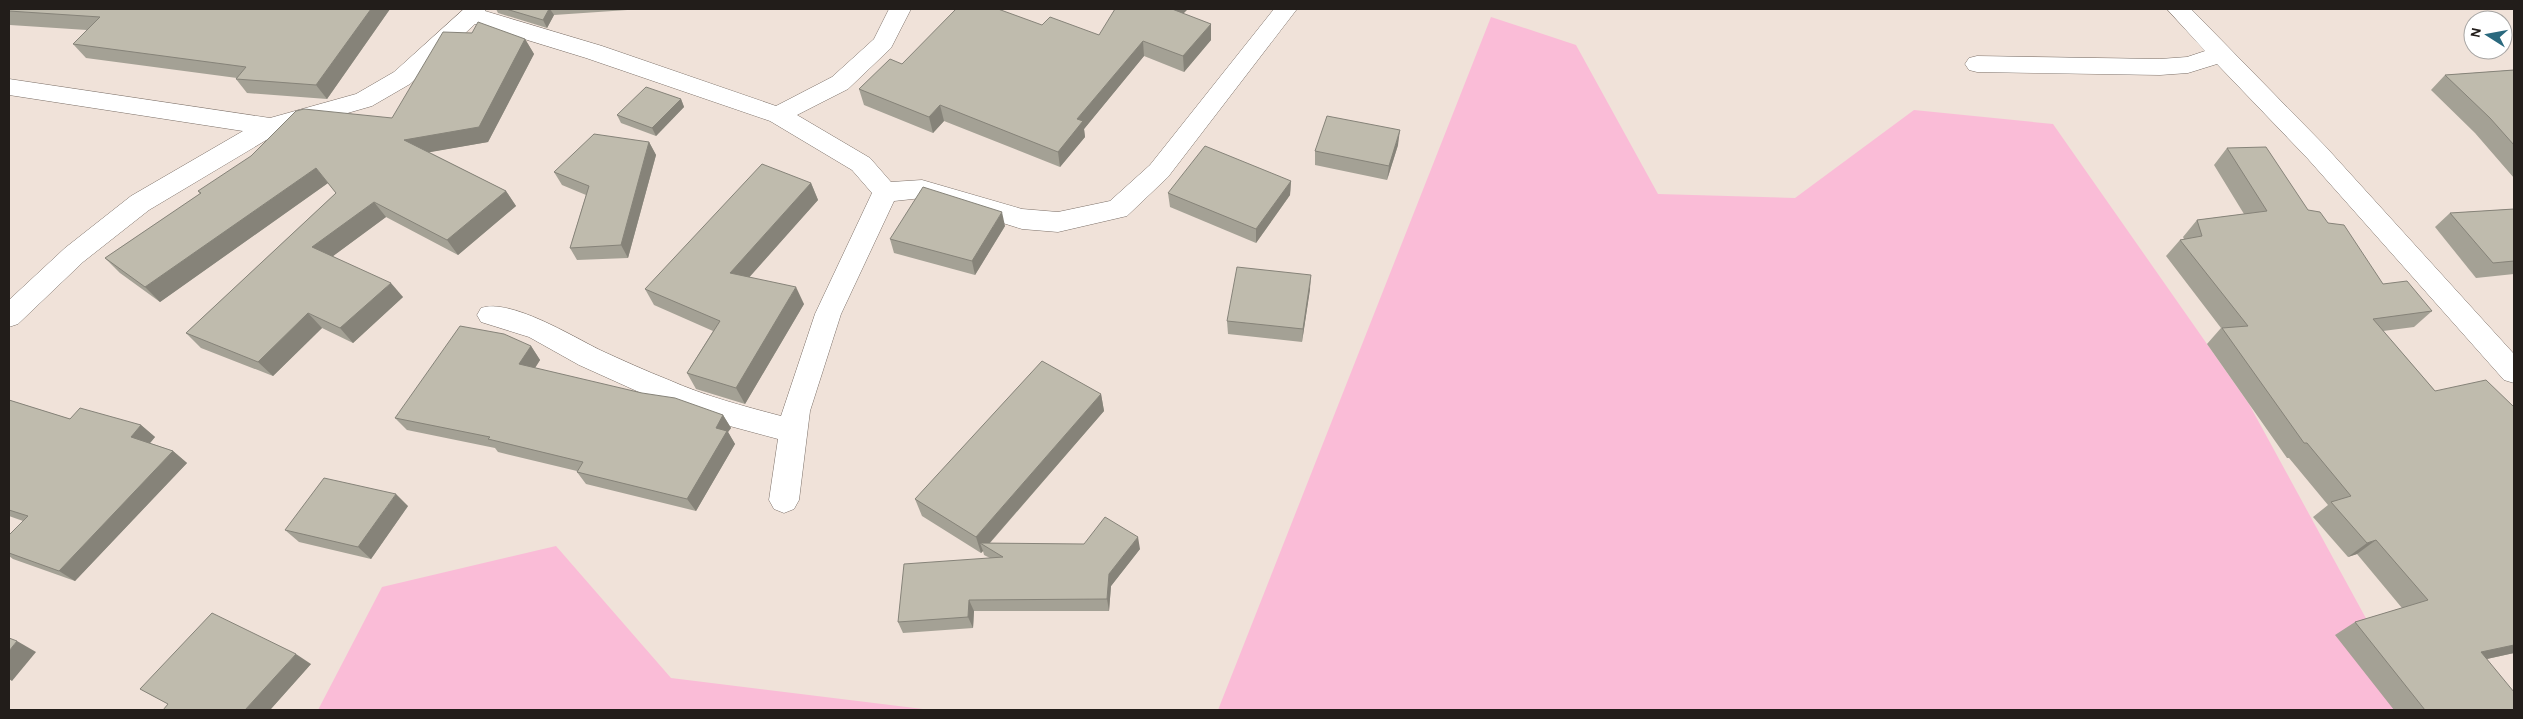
<svg xmlns="http://www.w3.org/2000/svg" width="2523" height="719" viewBox="0 0 2523 719" font-family="'Alegreya Sans',sans-serif">
  <style>
    .green { fill: #fabcd7 }
    .lines { fill: none; stroke-linecap: round; stroke-linejoin: round }
    .minor-casing { stroke: #7c7068; stroke-width: 1 }
    .minor { fill: #fff; fill-rule: evenodd }
    .wall { fill: #a4a195 }
    .shaded-wall { fill: #868379 }
    .building { fill: #bfbbad; stroke: #868379 }
  </style>
  <rect width="100%" height="100%" fill="#f0e2d9"/>
  <g class="green">
    <path d="M 1491,17 L 1576,45 L 1658,194 L 1795,198 L 1914,110 L 2053,124 L 2249,404 L 2416,710 L 1218,710 Z"/>
    <path d="M 556,546 L 671,678 L 931,710 L 318,710 L 382,587 Z"/>
  </g>
  <g class="lines">
    <g class="minor-casing">
      <g id="minor">
        <path d="M 464,9 L 486,9 L 485,11 L 602,46 L 776,106 L 832,77 L 874,39 L 889,9 L 911,9 L 891,48 L 848,89 L 797,115 L 870,158 L 891,182 L 922,180 L 1022,209 L 1058,212 L 1110,201 L 1150,165 L 1274,9 L 1297,9 L 1168,177 L 1127,216 L 1058,232 L 1022,229 L 922,198 L 894,201 L 841,314 L 810,411 L 799,500 L 794,509 L 784,513 L 774,509 L 769,500 L 778,439 L 726,425 L 650,397 L 579,365 L 529,337 L 481,322 L 477,315 L 481,308 C 510,298 572,336 600,350 C 622,360 646,371 669,380 C 705,396 743,406 781,416 L 815,314 L 872,193 L 852,170 L 770,121 L 586,58 L 475,24 L 410,84 L 372,106 L 278,133 L 149,210 L 83,262 L 18,324 L 9,327 L 9,300 L 65,248 L 131,196 L 243,131 L 9,95 L 9,79 L 270,118 L 356,94 L 394,72 Z"/>
        <path d="M 2167,9 L 2191,9 L 2326,147 L 2514,354 L 2514,383 L 2504,380 L 2308,159 L 2217,64 L 2188,73 L 2160,75 L 1977,72 L 1969,70 L 1965,64 L 1969,58 L 1977,56 L 2160,59 L 2187,57 L 2205,51 Z"/>
      </g>
    </g>
    <use href="#minor" class="minor"/>
  </g>
  <g class="wall">
    <path d="M 9,9 L 390,9 L 327,99 L 247,93 L 236,79 L 237,78 L 86,58 L 73,44 L 87,30 L 10,25 L 9,26 Z"/>
    <path d="M 496,9 L 642,9 L 554,15 L 547,28 L 498,13 Z"/>
    <path d="M 1183,14 L 1211,24 L 1211,40 L 1184,72 L 1144,56 L 1084,129 L 1085,137 L 1060,167 L 944,121 L 933,133 L 864,105 L 859,89 L 902,64 L 1042,25 L 1099,35 Z"/>
    <path d="M 525,39 L 534,54 L 488,142 L 429,152 L 506,191 L 516,206 L 458,255 L 386,217 L 333,256 L 403,297 L 353,343 L 322,328 L 273,376 L 201,348 L 186,333 L 336,193 L 328,183 L 160,302 L 120,273 L 105,258 L 200,194 L 198,191 L 392,118 Z"/>
    <path d="M 2514,70 L 2514,178 L 2475,133 L 2431,90 L 2445,75 Z"/>
    <path d="M 681,99 L 684,107 L 656,136 L 621,123 L 617,115 Z"/>
    <path d="M 649,142 L 656,155 L 628,258 L 577,260 L 570,248 L 586,195 L 562,185 L 554,172 Z"/>
    <path d="M 1398,145 L 1387,180 L 1315,165 L 1315,151 Z"/>
    <path d="M 2227,148 L 2308,210 L 2328,223 L 2383,284 L 2432,311 L 2414,327 L 2383,331 L 2435,391 L 2514,407 L 2514,653 L 2487,659 L 2514,710 L 2394,710 L 2335,635 L 2355,622 L 2402,608 L 2357,554 L 2348,557 L 2313,517 L 2328,505 L 2289,458 L 2287,458 L 2207,344 L 2221,328 L 2166,256 L 2180,240 L 2184,239 L 2183,237 L 2197,220 L 2244,214 L 2214,165 Z"/>
    <path d="M 1291,181 L 1290,195 L 1256,243 L 1170,207 L 1168,193 Z"/>
    <path d="M 811,183 L 818,200 L 749,277 L 804,304 L 745,404 L 696,389 L 687,373 L 713,331 L 654,305 L 645,289 Z"/>
    <path d="M 2514,209 L 2514,274 L 2476,278 L 2435,227 L 2450,213 Z"/>
    <path d="M 1005,226 L 975,275 L 894,253 L 890,239 Z"/>
    <path d="M 1310,289 L 1302,342 L 1228,334 L 1227,321 Z"/>
    <path d="M 531,346 L 540,360 L 535,368 L 723,415 L 731,428 L 728,432 L 735,444 L 696,511 L 586,484 L 577,472 L 577,471 L 498,452 L 495,448 L 407,430 L 395,418 Z"/>
    <path d="M 1101,394 L 1104,411 L 990,543 L 1140,549 L 1111,586 L 1109,611 L 974,611 L 973,628 L 903,633 L 898,622 L 990,558 L 984,555 L 983,551 L 981,553 L 922,516 L 915,499 Z"/>
    <path d="M 9,400 L 70,419 L 141,425 L 155,437 L 150,443 L 173,451 L 187,463 L 75,581 L 13,559 L 9,556 L 9,535 L 23,521 L 9,516 Z"/>
    <path d="M 408,506 L 371,559 L 299,542 L 285,530 Z"/>
    <path d="M 311,664 L 270,710 L 163,710 L 168,704 L 140,689 Z"/>
  </g>
  <g class="shaded-wall">
    <path d="M 371,9 L 390,9 L 327,99 L 316,85 Z"/>
    <path d="M 549,9 L 550,9 L 554,15 L 547,28 L 543,20 Z"/>
    <path d="M 1172,9 L 1188,9 L 1172,25 Z"/>
    <path d="M 1211,24 L 1211,40 L 1184,72 L 1183,56 Z"/>
    <path d="M 525,39 L 534,54 L 488,142 L 414,155 L 404,140 Z"/>
    <path d="M 1143,41 L 1144,56 L 1084,129 L 1085,137 L 1060,167 L 1058,152 L 1077,119 Z"/>
    <path d="M 681,99 L 684,107 L 656,136 L 652,128 Z"/>
    <path d="M 940,105 L 944,121 L 933,133 L 929,117 Z"/>
    <path d="M 1400,130 L 1398,145 L 1387,180 L 1389,166 Z"/>
    <path d="M 649,142 L 656,155 L 628,258 L 621,245 Z"/>
    <path d="M 316,168 L 328,183 L 160,302 L 145,287 Z"/>
    <path d="M 1291,181 L 1290,195 L 1256,243 L 1256,229 Z"/>
    <path d="M 811,183 L 818,200 L 738,290 L 730,273 Z"/>
    <path d="M 506,191 L 516,206 L 458,255 L 447,240 Z"/>
    <path d="M 374,202 L 386,217 L 325,262 L 312,247 Z"/>
    <path d="M 1002,212 L 1005,226 L 975,275 L 972,261 Z"/>
    <path d="M 1311,275 L 1310,289 L 1302,342 L 1303,329 Z"/>
    <path d="M 391,283 L 403,297 L 353,343 L 340,328 Z"/>
    <path d="M 796,287 L 804,304 L 745,404 L 736,388 Z"/>
    <path d="M 308,313 L 322,328 L 273,376 L 258,362 Z"/>
    <path d="M 531,346 L 540,360 L 529,377 L 519,364 Z"/>
    <path d="M 1101,394 L 1104,411 L 986,547 L 980,543 L 983,551 L 981,553 L 976,537 Z"/>
    <path d="M 723,415 L 731,428 L 728,432 L 735,444 L 696,511 L 687,499 L 716,428 Z"/>
    <path d="M 141,425 L 155,437 L 145,449 L 131,437 Z"/>
    <path d="M 173,451 L 187,463 L 75,581 L 59,571 Z"/>
    <path d="M 396,494 L 408,506 L 371,559 L 358,547 Z"/>
    <path d="M 1138,537 L 1140,549 L 1111,586 L 1109,611 L 1107,599 L 1109,574 Z"/>
    <path d="M 2376,540 L 2357,554 L 2348,557 L 2367,543 Z"/>
    <path d="M 969,600 L 974,611 L 973,628 L 968,617 Z"/>
    <path d="M 17,641 L 36,652 L 12,681 L 9,679 L 9,651 Z"/>
    <path d="M 2514,645 L 2514,653 L 2459,665 L 2481,652 Z"/>
    <path d="M 296,654 L 311,664 L 270,710 L 245,710 Z"/>
  </g>
  <g class="building">
    <path d="M 9,9 L 371,9 L 316,85 L 236,79 L 246,67 L 73,44 L 100,17 L 9,11 Z"/>
    <path d="M 506,9 L 549,9 L 543,20 Z"/>
    <path d="M 956,9 L 998,9 L 1042,25 L 1050,17 L 1099,35 L 1115,9 L 1172,9 L 1211,24 L 1183,56 L 1143,41 L 1077,119 L 1083,121 L 1058,152 L 940,105 L 929,117 L 859,89 L 890,59 L 902,64 Z"/>
    <path d="M 478,22 L 525,39 L 479,127 L 404,140 L 506,191 L 447,240 L 374,202 L 312,247 L 391,283 L 340,328 L 308,313 L 258,362 L 186,333 L 336,193 L 316,168 L 145,287 L 105,258 L 201,193 L 198,191 L 251,156 L 296,111 L 304,109 L 392,118 L 443,32 L 472,33 Z"/>
    <path d="M 2514,70 L 2514,145 L 2490,118 L 2445,75 Z"/>
    <path d="M 646,87 L 681,99 L 652,128 L 617,115 Z"/>
    <path d="M 1327,116 L 1400,130 L 1389,166 L 1315,151 Z"/>
    <path d="M 594,134 L 649,142 L 621,245 L 570,248 L 589,186 L 554,172 Z"/>
    <path d="M 1205,146 L 1291,181 L 1256,229 L 1168,193 Z"/>
    <path d="M 2266,147 L 2308,210 L 2320,212 L 2328,223 L 2344,225 L 2383,284 L 2407,281 L 2432,311 L 2373,319 L 2435,391 L 2486,380 L 2514,407 L 2514,645 L 2481,652 L 2514,692 L 2514,710 L 2425,710 L 2355,622 L 2428,600 L 2376,540 L 2367,543 L 2331,502 L 2351,496 L 2307,443 L 2304,443 L 2222,328 L 2248,326 L 2180,240 L 2202,236 L 2197,220 L 2267,211 L 2227,148 Z"/>
    <path d="M 762,164 L 811,183 L 730,273 L 796,287 L 736,388 L 687,373 L 720,321 L 645,289 Z"/>
    <path d="M 923,187 L 1002,212 L 972,261 L 890,239 Z"/>
    <path d="M 2514,209 L 2514,261 L 2493,263 L 2450,213 Z"/>
    <path d="M 1237,267 L 1311,275 L 1303,329 L 1227,321 Z"/>
    <path d="M 460,326 L 504,334 L 531,346 L 519,364 L 642,393 L 675,398 L 723,415 L 716,428 L 727,431 L 687,499 L 577,472 L 583,462 L 488,439 L 490,437 L 395,418 Z"/>
    <path d="M 1042,361 L 1101,394 L 976,537 L 915,499 Z"/>
    <path d="M 9,400 L 70,419 L 80,408 L 141,425 L 131,437 L 173,451 L 59,571 L 9,553 L 9,535 L 28,516 L 9,510 Z"/>
    <path d="M 324,478 L 396,494 L 358,547 L 285,530 Z"/>
    <path d="M 1105,517 L 1138,537 L 1109,574 L 1107,599 L 969,600 L 968,617 L 898,622 L 904,564 L 1003,557 L 980,543 L 1084,544 Z"/>
    <path d="M 212,613 L 296,654 L 245,710 L 163,710 L 168,704 L 140,689 Z"/>
    <path d="M 9,638 L 17,641 L 9,651 Z"/>
  </g>
  <rect width="2523" height="719" fill="none" stroke="#221d1a" stroke-width="20"/>
  <g transform="translate(2488 35) rotate(281)"><circle r="24" fill="#ffffff" stroke="#a7a5a3"/>
  <path d="M0-4L9 19L0 12L-9 19Z" fill="#2a697e"/>
  <text y="-8" font-size="14" font-weight="bold" text-anchor="middle" fill="#221d1a">N</text>
  </g>
</svg>
